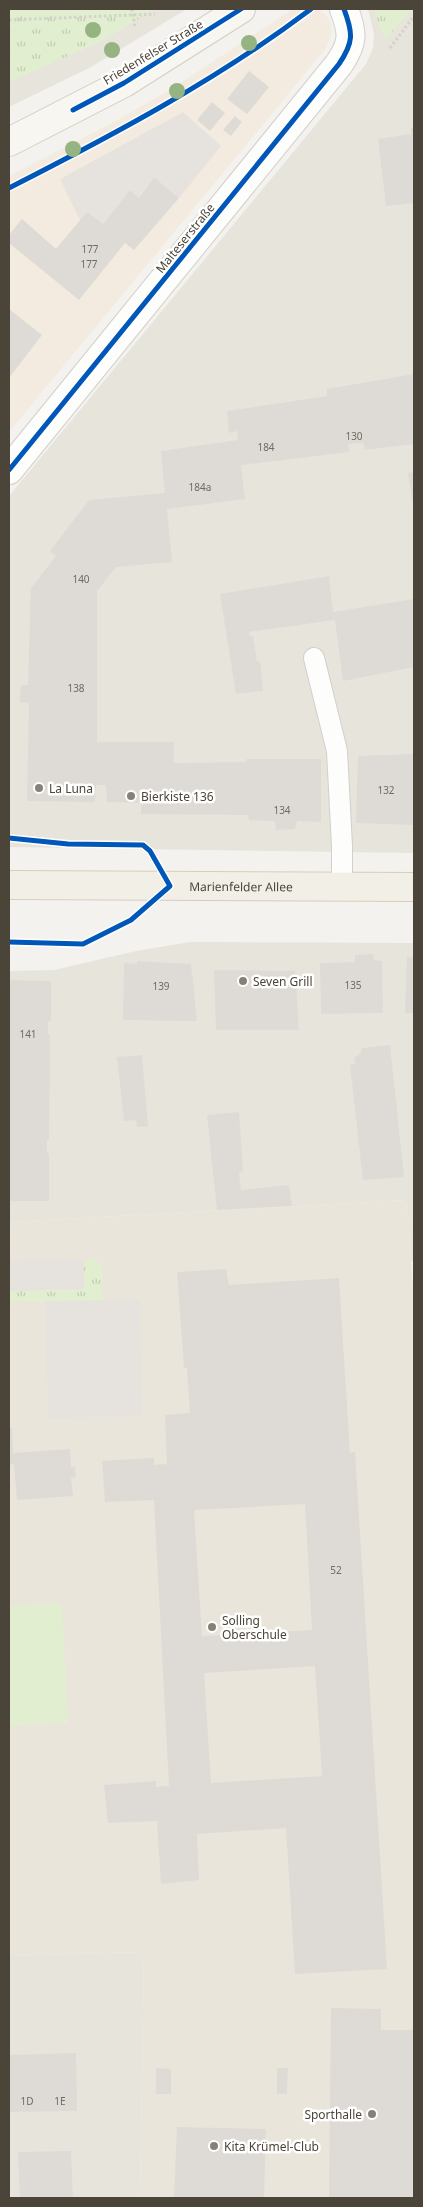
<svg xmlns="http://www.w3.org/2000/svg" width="423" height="2207" viewBox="0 0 423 2207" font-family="'Noto Sans',sans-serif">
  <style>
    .residential { fill: #e7e4dc }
    .commercial { fill: #f3ebdf }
    .education { fill: #eae5da }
    .grass { fill: url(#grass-tufts) }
    .park { fill: #e1eecf }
    .parking { fill: #e6e3df }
    .building { fill: #dedbd6; fill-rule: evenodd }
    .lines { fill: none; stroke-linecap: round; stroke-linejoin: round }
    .service-casing { stroke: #d2d0cb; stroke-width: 22 }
    .minor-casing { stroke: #d2d0cb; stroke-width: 30 }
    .secondary-casing { stroke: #d3cfc5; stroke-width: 30 }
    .primary-casing { stroke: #d6cebb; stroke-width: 30 }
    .path { stroke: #d3d2cc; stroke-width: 3; stroke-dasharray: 2.5 2.5; stroke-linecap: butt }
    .service { stroke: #fdfdfc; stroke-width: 20 }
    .minor { stroke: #fdfdfc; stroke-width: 28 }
    .secondary { stroke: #f7f6f1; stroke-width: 28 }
    .primary { stroke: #f2efe6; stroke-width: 28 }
    .cycleway-casing { stroke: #fff; stroke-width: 8 }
    .cycleway { stroke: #0057b8; stroke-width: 5 }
    .tree { fill: #96b382 }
    .poi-dot { fill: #868178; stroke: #fff; stroke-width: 2 }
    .labels { text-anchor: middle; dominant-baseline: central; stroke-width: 5; stroke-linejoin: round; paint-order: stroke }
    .number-label { font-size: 10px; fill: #706a61 }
    .street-label { font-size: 12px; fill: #4b4439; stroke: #fff }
    .poi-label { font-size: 12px; fill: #4b4439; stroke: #fff; text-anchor: start }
  </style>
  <defs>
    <pattern id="grass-tufts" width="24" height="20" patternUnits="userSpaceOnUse" patternTransform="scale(1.25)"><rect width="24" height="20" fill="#e1eecf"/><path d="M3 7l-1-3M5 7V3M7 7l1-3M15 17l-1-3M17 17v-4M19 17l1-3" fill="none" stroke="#c3cdb2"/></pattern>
  </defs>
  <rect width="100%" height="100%" fill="#f4f2ee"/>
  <g class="residential">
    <path d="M 9,9 L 187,9 L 91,67 L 9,107 Z"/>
    <path d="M 368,9 L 414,9 L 414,853 L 9,847 L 9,496 L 366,64 L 373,48 L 374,34 Z"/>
    <path d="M 190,942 L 414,943 L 414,1261 L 411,1261 L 407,1200 L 9,1222 L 9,971 L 54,970 L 136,951 Z"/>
    <path d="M 144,1952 L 140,2198 L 9,2198 L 9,1956 Z"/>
  </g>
  <path class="commercial" d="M 293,9 L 318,9 L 325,14 L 330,21 L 332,32 L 327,47 L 9,432 L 9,176 L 114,122 L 171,89 Z"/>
  <path class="education" d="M 407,1200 L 414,1303 L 414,2198 L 140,2198 L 144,1952 L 9,1956 L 9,1222 Z"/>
  <g class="grass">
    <path d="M 9,9 L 154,9 L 102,41 L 9,82 Z"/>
    <path d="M 373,9 L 412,9 L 385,40 Z"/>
    <path d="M 94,1259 L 102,1267 L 103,1300 L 9,1302 L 9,1291 L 84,1289 L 84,1260 Z"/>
  </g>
  <path class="park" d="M 62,1603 L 68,1723 L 9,1726 L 9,1605 Z"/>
  <g class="parking">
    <path d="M 183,112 L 221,146 L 179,198 L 154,177 L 139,198 L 130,190 L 103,224 L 80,220 L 60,179 Z"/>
    <path d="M 84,1260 L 84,1289 L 9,1291 L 9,1261 Z"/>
    <path d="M 140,1300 L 142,1416 L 48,1418 L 45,1301 Z"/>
  </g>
  <g class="building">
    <path d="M 249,71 L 269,87 L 247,114 L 227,99 Z"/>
    <path d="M 212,102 L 225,113 L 210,131 L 197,120 Z"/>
    <path d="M 235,116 L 242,122 L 231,136 L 223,130 Z"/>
    <path d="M 411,128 L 414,128 L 414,203 L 386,206 L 378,139 L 411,134 Z"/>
    <path d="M 154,177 L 179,198 L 134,250 L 125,243 L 79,300 L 9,243 L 9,235 L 22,219 L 56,249 L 87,212 L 103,224 L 130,190 L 139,198 Z"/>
    <path d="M 9,309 L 42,335 L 9,378 Z"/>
    <path d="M 414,374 L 414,444 L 365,450 L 363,443 L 348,444 L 349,452 L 241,465 L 245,499 L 167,509 L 172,562 L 116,567 L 97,591 L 97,742 L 174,742 L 174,763 L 247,762 L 246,759 L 321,759 L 321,822 L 297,821 L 295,829 L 276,830 L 275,821 L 249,820 L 248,815 L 141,814 L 141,803 L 107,802 L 106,785 L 96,785 L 95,802 L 27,801 L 29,703 L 20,702 L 21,685 L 28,685 L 31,588 L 56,556 L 50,551 L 89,500 L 165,493 L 161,451 L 238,440 L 237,431 L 229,433 L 227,411 L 327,396 L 327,389 Z"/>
    <path d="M 414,472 L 414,500 L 412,500 L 408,473 Z"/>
    <path d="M 329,576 L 333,612 L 414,599 L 414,667 L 343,681 L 335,620 L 249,632 L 250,636 L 253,636 L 257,662 L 260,661 L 263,691 L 236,694 L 220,594 Z"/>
    <path d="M 414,754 L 414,825 L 356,823 L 358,756 Z"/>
    <path d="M 373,954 L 374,960 L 382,961 L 383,1013 L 321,1014 L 320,963 L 355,962 L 355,955 Z"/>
    <path d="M 407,957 L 414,958 L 414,1013 L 405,1013 Z"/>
    <path d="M 137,961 L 191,964 L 197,1021 L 123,1020 L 124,963 L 137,964 Z"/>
    <path d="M 214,970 L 295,971 L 299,1030 L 216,1030 Z"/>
    <path d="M 9,980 L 51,981 L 51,1020 L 48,1022 L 48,1034 L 50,1035 L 49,1139 L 47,1140 L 47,1153 L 49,1154 L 49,1201 L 9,1201 Z"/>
    <path d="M 390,1045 L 404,1177 L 363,1180 L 350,1065 L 355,1064 L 354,1058 L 361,1053 L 362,1048 Z"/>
    <path d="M 142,1055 L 148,1126 L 137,1127 L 136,1120 L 124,1121 L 117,1057 Z"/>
    <path d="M 239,1112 L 243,1171 L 239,1172 L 241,1190 L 289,1185 L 292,1206 L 217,1210 L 207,1115 Z"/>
    <path d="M 226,1269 L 229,1285 L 339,1278 L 350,1453 L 355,1452 L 387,1969 L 295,1974 L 286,1828 L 197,1834 L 199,1880 L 161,1884 L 157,1821 L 108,1823 L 104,1785 L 156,1781 L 156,1787 L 169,1786 L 154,1500 L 105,1502 L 102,1461 L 154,1458 L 154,1465 L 167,1464 L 165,1415 L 190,1413 L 187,1368 L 184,1368 L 177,1272 ZM 305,1504 L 312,1630 L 202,1636 L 194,1510 ZM 315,1666 L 322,1776 L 211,1783 L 204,1673 Z"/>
    <path d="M 9,1428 L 12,1428 L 13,1453 L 70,1449 L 71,1467 L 75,1467 L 76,1477 L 71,1478 L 73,1496 L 17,1500 L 14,1464 L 9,1465 Z"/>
    <path d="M 331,2008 L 381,2009 L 381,2030 L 414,2030 L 414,2198 L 329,2198 Z"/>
    <path d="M 76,2053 L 77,2111 L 9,2112 L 9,2055 Z"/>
    <path d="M 156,2068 L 171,2069 L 171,2094 L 156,2094 Z"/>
    <path d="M 277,2068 L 288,2068 L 287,2094 L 277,2094 Z"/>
    <path d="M 177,2127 L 266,2129 L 264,2198 L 174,2198 Z"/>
    <path d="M 71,2151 L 73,2198 L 20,2198 L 18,2152 Z"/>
  </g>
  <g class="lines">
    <g class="service-casing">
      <path id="service" d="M 314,658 L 337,751 L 342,846 L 342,886"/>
    </g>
    <g class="minor-casing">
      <path id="minor" d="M 9,470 L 339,64 C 354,42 353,33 344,9"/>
    </g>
    <g class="secondary-casing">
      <path id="secondary" d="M 9,142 L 124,83 L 241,9"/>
    </g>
    <g class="primary-casing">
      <g id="primary">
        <path id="s1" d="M 9,885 L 414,887"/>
      </g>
    </g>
    <g class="path">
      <path d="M 132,9 L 135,27"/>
      <path d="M 9,20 L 155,14"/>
      <path d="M 390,48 L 414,16"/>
    </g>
    <use href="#service" class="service"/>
    <use href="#minor" class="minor"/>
    <use href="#secondary" class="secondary"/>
    <use href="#primary" class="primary"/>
    <g class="cycleway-casing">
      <g id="cycleway">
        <path d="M 73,110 L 124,83 L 241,9"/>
        <path d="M 9,188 C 113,135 217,80 311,9"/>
        <path d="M 9,470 L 339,64 C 354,42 353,33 344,9"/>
        <path d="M 9,838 L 68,844 L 143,845 L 150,851 L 170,886 L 131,920 L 83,944 L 9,942"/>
      </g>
    </g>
    <use href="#cycleway" class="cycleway"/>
  </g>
  <g class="tree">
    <circle cx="93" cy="30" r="8"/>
    <circle cx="249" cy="43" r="8"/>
    <circle cx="112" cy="50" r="8"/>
    <circle cx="177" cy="91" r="8"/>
    <circle cx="73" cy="149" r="8"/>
  </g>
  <g class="poi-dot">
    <circle cx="39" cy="788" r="5"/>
    <circle cx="131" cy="796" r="5"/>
    <circle cx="243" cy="981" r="5"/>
    <circle cx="212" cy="1627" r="5"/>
    <circle cx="372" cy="2114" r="5"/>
    <circle cx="214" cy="2146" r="5"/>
  </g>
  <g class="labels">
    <g class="number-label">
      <text x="90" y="249">177</text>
      <text x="89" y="264">177</text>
      <text x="354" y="436">130</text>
      <text x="266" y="447">184</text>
      <text x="200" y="487">184a</text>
      <text x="81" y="579">140</text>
      <text x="76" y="688">138</text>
      <text x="386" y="790">132</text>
      <text x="282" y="810">134</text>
      <text x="353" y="985">135</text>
      <text x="161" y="986">139</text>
      <text x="28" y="1034">141</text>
      <text x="336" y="1570">52</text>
      <text x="27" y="2101">1D</text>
      <text x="60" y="2101">1E</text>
    </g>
    <g class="street-label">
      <text transform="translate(153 52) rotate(-31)">Friedenfelser Straße</text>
      <text transform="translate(185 238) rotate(-51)">Malteserstraße</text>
      <text stroke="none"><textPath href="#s1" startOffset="232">Marienfelder Allee</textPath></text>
    </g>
    <g class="poi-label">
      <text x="49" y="788">La Luna</text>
      <text x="141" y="796">Bierkiste 136</text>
      <text x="253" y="981">Seven Grill</text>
      <text x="222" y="1620">Solling<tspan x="222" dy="14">Oberschule</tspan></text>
      <text x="362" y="2114" text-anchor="end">Sporthalle</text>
      <text x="224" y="2146">Kita Krümel-Club</text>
    </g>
  </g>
  <rect width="423" height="2207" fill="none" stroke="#4b4439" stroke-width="20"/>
</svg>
